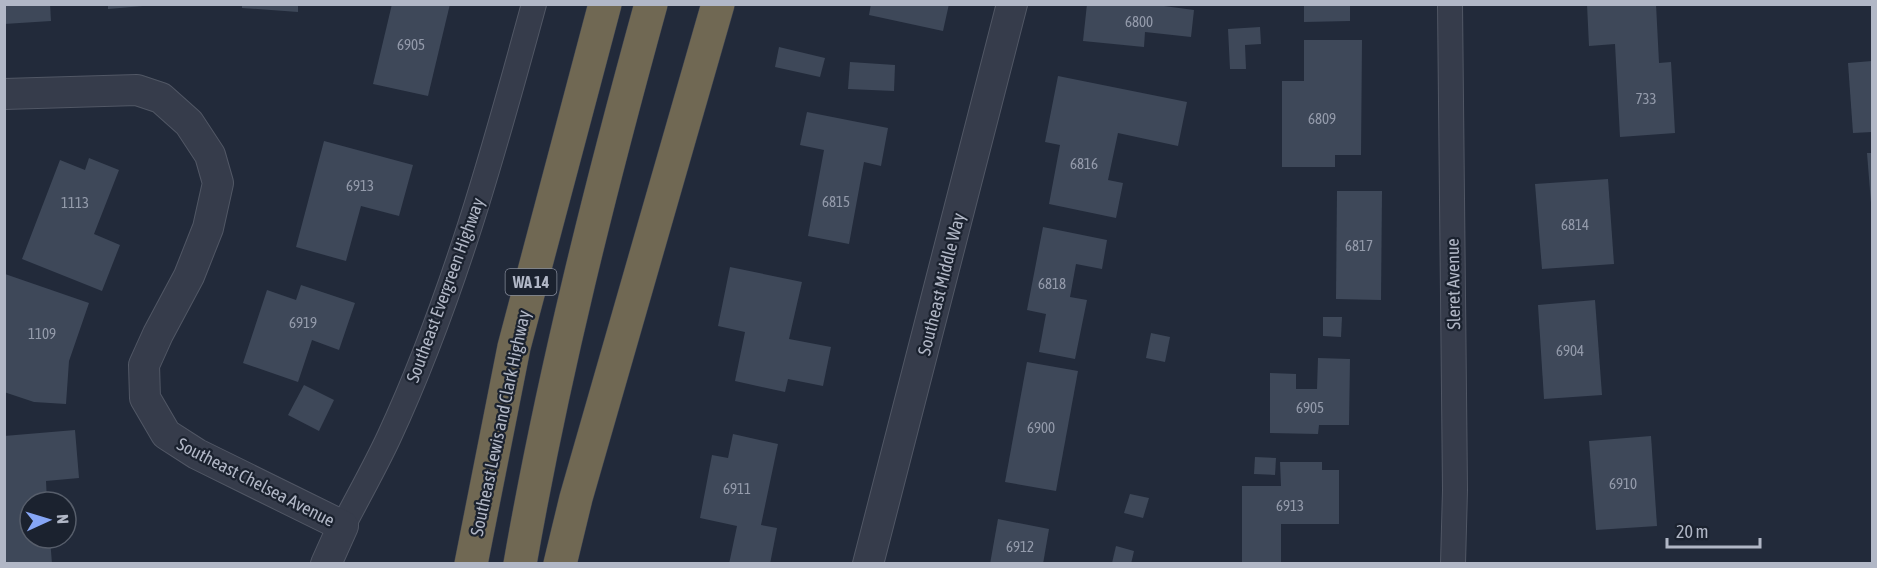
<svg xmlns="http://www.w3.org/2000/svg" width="1877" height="568" viewBox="0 0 1877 568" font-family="'Asap Condensed',sans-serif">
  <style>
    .building { fill: #3e4859 }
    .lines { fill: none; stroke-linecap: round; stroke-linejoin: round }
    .minor-casing { stroke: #515765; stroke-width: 26 }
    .tertiary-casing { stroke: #515765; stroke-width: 32 }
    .motorway-casing { stroke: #3e4452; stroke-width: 34 }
    .minor { stroke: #363c4b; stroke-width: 24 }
    .tertiary { stroke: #363c4b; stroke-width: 30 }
    .motorway { stroke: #706853; stroke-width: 33 }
    .labels { text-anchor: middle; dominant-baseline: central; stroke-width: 4.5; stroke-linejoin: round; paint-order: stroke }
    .number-label { font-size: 15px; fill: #949bab }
    .shield { fill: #1b222f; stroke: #848a99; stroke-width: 1.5 }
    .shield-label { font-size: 16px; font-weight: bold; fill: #b1b7c6 }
    .street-label { font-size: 18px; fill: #b1b7c6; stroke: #1b222f }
  </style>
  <rect width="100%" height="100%" fill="#222a3a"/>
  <g class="building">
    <path d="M 4,4 L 50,4 L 51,21 L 4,24 Z"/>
    <path d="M 108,4 L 143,4 L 143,6 L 108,9 Z"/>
    <path d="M 242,4 L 298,4 L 298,12 L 242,8 Z"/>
    <path d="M 392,4 L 450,4 L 428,96 L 373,84 Z"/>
    <path d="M 871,4 L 949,4 L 943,31 L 869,15 Z"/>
    <path d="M 1087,4 L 1149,4 L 1194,10 L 1191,37 L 1145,32 L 1144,47 L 1083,41 Z"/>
    <path d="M 1304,4 L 1350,4 L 1350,21 L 1304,22 Z"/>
    <path d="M 1587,4 L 1656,4 L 1659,63 L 1671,62 L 1675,133 L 1620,137 L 1615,44 L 1589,46 Z"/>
    <path d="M 1260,27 L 1261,44 L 1245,45 L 1246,69 L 1230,69 L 1228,29 Z"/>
    <path d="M 1304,40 L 1362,40 L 1361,155 L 1335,155 L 1335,167 L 1282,167 L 1282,81 L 1304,81 Z"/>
    <path d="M 779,47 L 825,58 L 820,77 L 775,67 Z"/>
    <path d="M 1872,61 L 1872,132 L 1853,133 L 1848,63 Z"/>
    <path d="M 850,62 L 895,65 L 894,91 L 848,89 Z"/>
    <path d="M 1058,76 L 1187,102 L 1178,146 L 1118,133 L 1108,180 L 1123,183 L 1116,218 L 1049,204 L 1060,145 L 1045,142 Z"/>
    <path d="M 807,112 L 888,128 L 881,166 L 864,162 L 849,244 L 808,236 L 824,150 L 800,145 Z"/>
    <path d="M 324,141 L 413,165 L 399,216 L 361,206 L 346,261 L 296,247 Z"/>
    <path d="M 1867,153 L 1872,153 L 1872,203 L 1871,203 Z"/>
    <path d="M 89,158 L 119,170 L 94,234 L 120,245 L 102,291 L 22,259 L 60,160 L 85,170 Z"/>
    <path d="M 1608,179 L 1614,264 L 1542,269 L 1535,184 Z"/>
    <path d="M 1337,191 L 1382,191 L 1381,300 L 1336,299 Z"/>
    <path d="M 1043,227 L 1107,240 L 1102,269 L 1076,264 L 1070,297 L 1087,300 L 1075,359 L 1039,352 L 1046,314 L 1027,310 Z"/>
    <path d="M 730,267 L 802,282 L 789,339 L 831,347 L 823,386 L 788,379 L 785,392 L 735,381 L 745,332 L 718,326 Z"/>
    <path d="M 5,274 L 89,303 L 69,361 L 66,404 L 34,402 L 4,392 Z"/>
    <path d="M 301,285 L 355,303 L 339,350 L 312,340 L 298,382 L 243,363 L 267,290 L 296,300 Z"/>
    <path d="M 1595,300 L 1602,395 L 1544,399 L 1538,305 Z"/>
    <path d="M 1323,317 L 1342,317 L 1341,337 L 1323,336 Z"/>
    <path d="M 1151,333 L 1170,337 L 1165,362 L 1146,358 Z"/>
    <path d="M 1318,358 L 1350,359 L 1349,425 L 1319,425 L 1318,434 L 1270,433 L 1270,373 L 1296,374 L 1296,389 L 1317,389 Z"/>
    <path d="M 1027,362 L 1078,371 L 1056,491 L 1005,482 Z"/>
    <path d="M 304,385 L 334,400 L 319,431 L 288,415 Z"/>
    <path d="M 75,430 L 79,478 L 46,481 L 47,502 L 30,502 L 30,538 L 50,538 L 52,564 L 4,564 L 4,436 Z"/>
    <path d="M 733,434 L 778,444 L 761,525 L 777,528 L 770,564 L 729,564 L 737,526 L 700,518 L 712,455 L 728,458 Z"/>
    <path d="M 1651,436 L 1657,526 L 1596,530 L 1589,441 Z"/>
    <path d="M 1255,457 L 1276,458 L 1275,475 L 1254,474 Z"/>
    <path d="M 1280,462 L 1322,462 L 1322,470 L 1339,470 L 1339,524 L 1281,524 L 1281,564 L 1242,564 L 1242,486 L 1281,486 Z"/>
    <path d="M 1130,494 L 1149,498 L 1143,518 L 1124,513 Z"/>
    <path d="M 998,519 L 1049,529 L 1043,564 L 990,564 Z"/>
    <path d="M 1116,546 L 1134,551 L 1131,564 L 1112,563 Z"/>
  </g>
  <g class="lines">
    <g class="minor-casing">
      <g id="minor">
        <path d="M 1450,4 L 1455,490 L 1453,564"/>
        <path d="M 343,526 C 358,497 375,467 389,437 C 453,299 494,151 534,4"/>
      </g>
    </g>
    <g class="tertiary-casing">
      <g id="tertiary">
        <path d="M 4,94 L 137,90 L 161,98 L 189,123 L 210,155 L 218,183 L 208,228 L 189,276 L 158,334 L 144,365 L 145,398 L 166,434 L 169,436 L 197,454 L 343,526 L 326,564"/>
        <path d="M 868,564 L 1012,4"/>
      </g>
    </g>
    <g class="motorway-casing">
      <g id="motorway">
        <path d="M 471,564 L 514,347 L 605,4"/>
        <path d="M 520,564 C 553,375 600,189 651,4"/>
        <path d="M 560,564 L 576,498 L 718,4"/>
      </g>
    </g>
    <use href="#minor" class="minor"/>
    <use href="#tertiary" class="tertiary"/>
    <use href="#motorway" class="motorway"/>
  </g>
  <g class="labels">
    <g class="number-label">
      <text x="1139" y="21">6800</text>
      <text x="411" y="44">6905</text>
      <text x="1646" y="98">733</text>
      <text x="1322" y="118">6809</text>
      <text x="1084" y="163">6816</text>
      <text x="360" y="185">6913</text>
      <text x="836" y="201">6815</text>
      <text x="75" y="202">1113</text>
      <text x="1575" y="224">6814</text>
      <text x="1359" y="245">6817</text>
      <text x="1052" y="283">6818</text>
      <text x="303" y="322">6919</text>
      <text x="42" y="333">1109</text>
      <text x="1570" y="350">6904</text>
      <text x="1310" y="407">6905</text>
      <text x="1041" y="427">6900</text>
      <text x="1623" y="483">6910</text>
      <text x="737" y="488">6911</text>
      <text x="1290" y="505">6913</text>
      <text x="1020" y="546">6912</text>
    </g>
    <rect class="shield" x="505.5" y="269" width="51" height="26" rx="4.5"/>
    <g class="shield-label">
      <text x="531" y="282">WA 14</text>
    </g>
    <g class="street-label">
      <text transform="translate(941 284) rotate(-76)">Southeast Middle Way</text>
      <text transform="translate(1453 284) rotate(-91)">Sleret Avenue</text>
      <text transform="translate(445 290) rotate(-70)">Southeast Evergreen Highway</text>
      <text transform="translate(500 423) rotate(-78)">Southeast Lewis and Clark Highway</text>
      <text transform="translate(256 482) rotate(27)">Southeast Chelsea Avenue</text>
    </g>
  </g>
  <rect width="1877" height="568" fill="none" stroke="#b1b7c6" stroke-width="12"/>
  <g transform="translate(48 520) rotate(86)"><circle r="28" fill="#1b222f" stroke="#575e6b" stroke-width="1.5"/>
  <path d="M0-4.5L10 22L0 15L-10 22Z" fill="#86a6f6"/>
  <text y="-9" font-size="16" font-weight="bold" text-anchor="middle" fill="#b1b7c6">N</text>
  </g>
  <path d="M1667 538v9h93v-9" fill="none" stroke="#b1b7c6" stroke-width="3"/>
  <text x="1676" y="538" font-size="18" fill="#b1b7c6" stroke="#1b222f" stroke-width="4.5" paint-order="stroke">20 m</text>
</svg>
